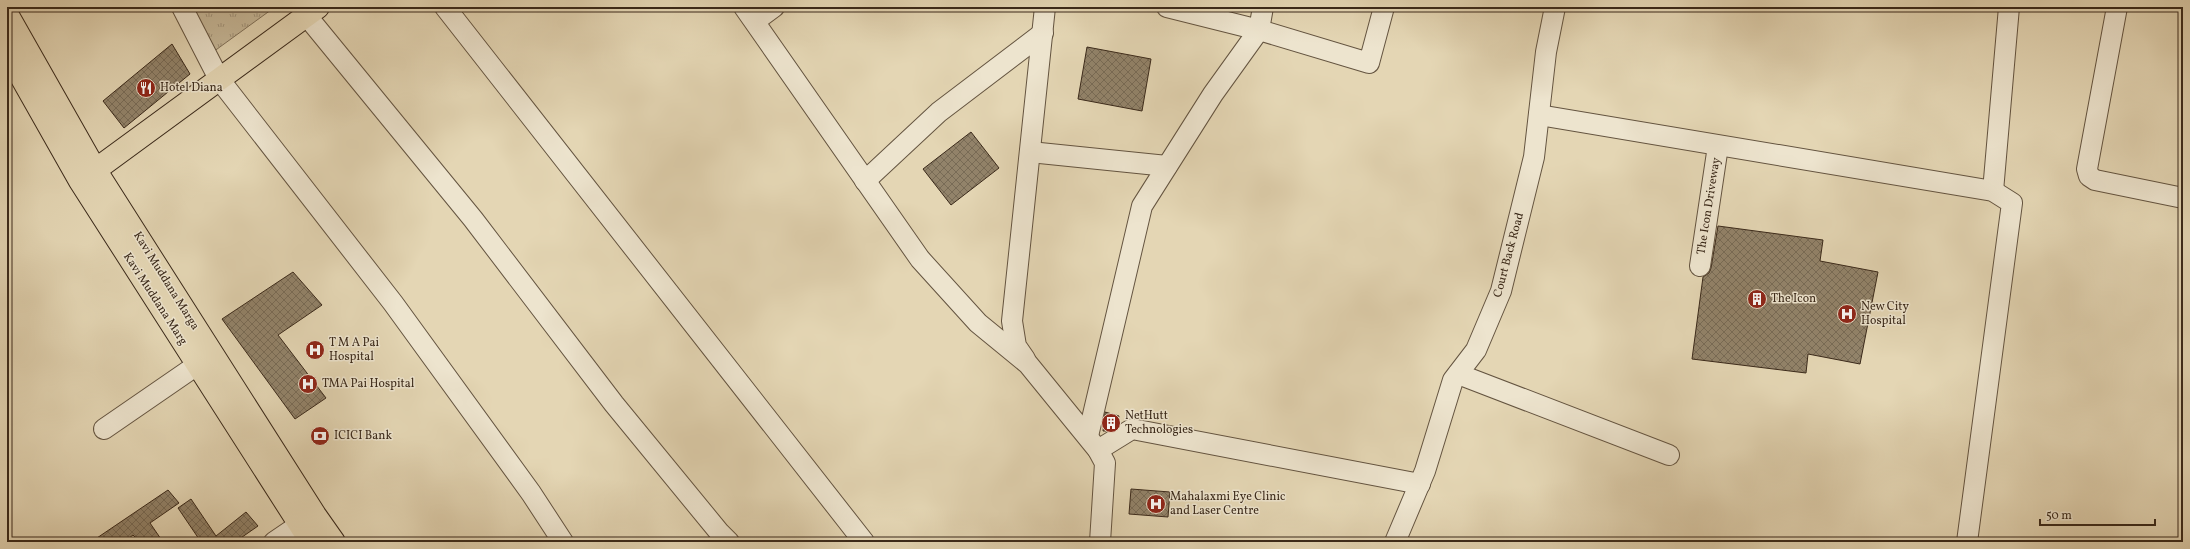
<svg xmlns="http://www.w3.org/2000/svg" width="2190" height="549" viewBox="0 0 2190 549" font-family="Vollkorn,serif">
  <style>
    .grass { fill: url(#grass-tufts); stroke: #80715a }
    .building { fill: url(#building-cross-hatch); stroke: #3a291a }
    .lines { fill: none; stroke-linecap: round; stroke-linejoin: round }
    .minor-casing { stroke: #645440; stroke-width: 22 }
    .major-casing { stroke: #3a291a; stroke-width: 24 }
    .minor { stroke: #ede4ce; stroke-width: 20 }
    .major { stroke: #e4d6b4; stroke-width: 22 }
    .labels { text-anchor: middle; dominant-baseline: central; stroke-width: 3; stroke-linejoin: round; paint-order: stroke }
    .poi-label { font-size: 12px; fill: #3a291a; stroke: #ede4ce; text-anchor: start }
    .street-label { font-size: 12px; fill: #3a291a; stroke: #ede4ce }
  </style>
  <defs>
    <pattern id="grass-tufts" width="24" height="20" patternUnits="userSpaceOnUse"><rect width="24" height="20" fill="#c7b99a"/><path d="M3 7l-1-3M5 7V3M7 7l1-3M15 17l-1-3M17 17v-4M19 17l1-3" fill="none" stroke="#a3967d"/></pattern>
    <pattern id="building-cross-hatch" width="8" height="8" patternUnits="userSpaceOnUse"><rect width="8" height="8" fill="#92836a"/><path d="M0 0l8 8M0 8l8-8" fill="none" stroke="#786b56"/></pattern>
  </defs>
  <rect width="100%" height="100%" fill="#e4d6b4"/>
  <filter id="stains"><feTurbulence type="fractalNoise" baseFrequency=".005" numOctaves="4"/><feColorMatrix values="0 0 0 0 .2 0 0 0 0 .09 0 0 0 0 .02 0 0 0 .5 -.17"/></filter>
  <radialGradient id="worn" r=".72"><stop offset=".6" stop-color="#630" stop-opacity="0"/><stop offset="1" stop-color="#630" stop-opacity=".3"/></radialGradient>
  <path class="grass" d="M 194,7 L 275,7 L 213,52 Z"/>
  <g class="building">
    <path d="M 172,44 L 190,74 L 124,128 L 103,101 Z"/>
    <path d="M 1087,47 L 1151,59 L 1142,111 L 1078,99 Z"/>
    <path d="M 971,132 L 999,168 L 951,205 L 923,169 Z"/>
    <path d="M 1718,226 L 1823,240 L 1820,261 L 1878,272 L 1860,364 L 1808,354 L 1806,373 L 1692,359 L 1703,277 L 1709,273 L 1711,268 Z"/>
    <path d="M 293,272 L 322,305 L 278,335 L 326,398 L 295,419 L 222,319 Z"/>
    <path d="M 1105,412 L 1119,416 L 1117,424 L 1107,431 L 1103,431 Z"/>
    <path d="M 1131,489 L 1170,492 L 1168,517 L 1129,514 Z"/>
    <path d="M 168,490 L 179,503 L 150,523 L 163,542 L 140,542 L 133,535 L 124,542 L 91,542 Z"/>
    <path d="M 191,499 L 216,536 L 246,512 L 258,526 L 235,542 L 201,542 L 178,508 Z"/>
  </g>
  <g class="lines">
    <g class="minor-casing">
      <g id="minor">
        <path d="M 182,7 L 219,79 L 393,303 L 531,493 L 563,542"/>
        <path d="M 445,7 L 864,542"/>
        <path d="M 744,7 L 920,259 L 978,323 L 1028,364 L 1098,450 L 1105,463 L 1100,542"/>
        <path d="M 1167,7 L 1259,30 L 1369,63 L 1384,7"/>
        <path d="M 2117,7 L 2087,169 L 2089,176 L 2095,180 L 2183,198"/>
        <path d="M 306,15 L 473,219 L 614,404 L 719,532 L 729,542"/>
        <path d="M 755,21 L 774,7"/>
        <path d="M 1539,115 L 1993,191 L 2012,203 L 1967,542"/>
        <path d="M 1030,152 L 1167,166"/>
        <path d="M 865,181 L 939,112 L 1043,33"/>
        <path d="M 1993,191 L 2009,7"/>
        <path d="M 1700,266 L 1718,146"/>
        <path d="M 1025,359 L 1016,346 L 1012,321 L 1045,7"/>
        <path d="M 1458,374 L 1669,455"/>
        <path d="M 104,429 L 197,365"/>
        <path d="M 1088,436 L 1142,206 L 1213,94 L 1259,30 L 1263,7"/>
        <path d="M 1098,450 L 1132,429 L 1420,484"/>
        <path d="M 274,542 L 299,525"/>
        <path d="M 1395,542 L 1425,471 L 1453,380 L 1476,350 L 1501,291 L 1534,157 L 1546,52 L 1555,7"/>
      </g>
    </g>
    <g class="major-casing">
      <g id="major">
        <path d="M 7,14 L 96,171 L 315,515 L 334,542"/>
        <path d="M 7,52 L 80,181 L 311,542"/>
        <path d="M 83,179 L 318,7"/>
      </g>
    </g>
    <use href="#minor" class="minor"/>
    <use href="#major" class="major"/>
  </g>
  <defs>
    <g id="restaurant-disc" transform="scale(1)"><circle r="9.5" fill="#8f2418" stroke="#ede4ce"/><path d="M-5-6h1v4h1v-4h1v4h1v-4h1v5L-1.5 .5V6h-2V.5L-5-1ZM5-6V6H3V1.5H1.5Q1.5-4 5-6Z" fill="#fff"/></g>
    <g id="building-disc" transform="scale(1)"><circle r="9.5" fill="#8f2418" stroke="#ede4ce"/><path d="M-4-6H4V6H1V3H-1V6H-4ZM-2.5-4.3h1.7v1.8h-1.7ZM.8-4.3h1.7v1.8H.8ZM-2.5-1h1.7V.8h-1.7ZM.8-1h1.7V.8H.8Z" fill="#fff"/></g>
    <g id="hospital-disc" transform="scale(1)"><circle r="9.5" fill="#8f2418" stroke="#ede4ce"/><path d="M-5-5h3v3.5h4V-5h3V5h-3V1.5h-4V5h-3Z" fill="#fff"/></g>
    <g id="bank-disc" transform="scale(1)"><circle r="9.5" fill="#8f2418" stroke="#ede4ce"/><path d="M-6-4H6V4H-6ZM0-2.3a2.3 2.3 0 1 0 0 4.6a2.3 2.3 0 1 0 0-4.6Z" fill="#fff"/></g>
  </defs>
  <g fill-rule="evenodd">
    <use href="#restaurant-disc" x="146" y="88"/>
    <use href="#building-disc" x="1757" y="299"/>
    <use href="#hospital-disc" x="1847" y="314"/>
    <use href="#hospital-disc" x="315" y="350"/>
    <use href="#hospital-disc" x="308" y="384"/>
    <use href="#building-disc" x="1111" y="423"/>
    <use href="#bank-disc" x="320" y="436"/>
    <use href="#hospital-disc" x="1156" y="504"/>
  </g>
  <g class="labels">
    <g class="poi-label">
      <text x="160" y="88">Hotel Diana</text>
      <text x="1771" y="299">The Icon</text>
      <text x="1861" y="307">New City<tspan x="1861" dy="14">Hospital</tspan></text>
      <text x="329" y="343">T M A Pai<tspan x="329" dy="14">Hospital</tspan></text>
      <text x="322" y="384">TMA Pai Hospital</text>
      <text x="1125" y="416">NetHutt<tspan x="1125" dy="14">Technologies</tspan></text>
      <text x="334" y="436">ICICI Bank</text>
      <text x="1170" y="497">Mahalaxmi Eye Clinic<tspan x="1170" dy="14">and Laser Centre</tspan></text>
    </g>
    <g class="street-label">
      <text transform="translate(1709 206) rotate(-81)">The Icon Driveway</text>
      <text transform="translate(1509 255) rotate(-75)">Court Back Road</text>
      <text transform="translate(166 281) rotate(58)">Kavi Muddana Marga</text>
      <text transform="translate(155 299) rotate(57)">Kavi Muddana Marg</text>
    </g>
  </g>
  <rect width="2190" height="549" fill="none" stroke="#e4d6b4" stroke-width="24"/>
  <rect x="8" y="8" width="2174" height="533" fill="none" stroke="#3a291a" stroke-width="2"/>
  <rect x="12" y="12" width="2166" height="525" fill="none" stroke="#3a291a"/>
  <path d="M2040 519v6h115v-6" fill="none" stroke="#3a291a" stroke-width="2"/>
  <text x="2046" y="519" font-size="12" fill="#3a291a" stroke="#ede4ce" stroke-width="3" paint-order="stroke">50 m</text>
  <rect width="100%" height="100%" filter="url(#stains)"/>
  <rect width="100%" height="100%" fill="url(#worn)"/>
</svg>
